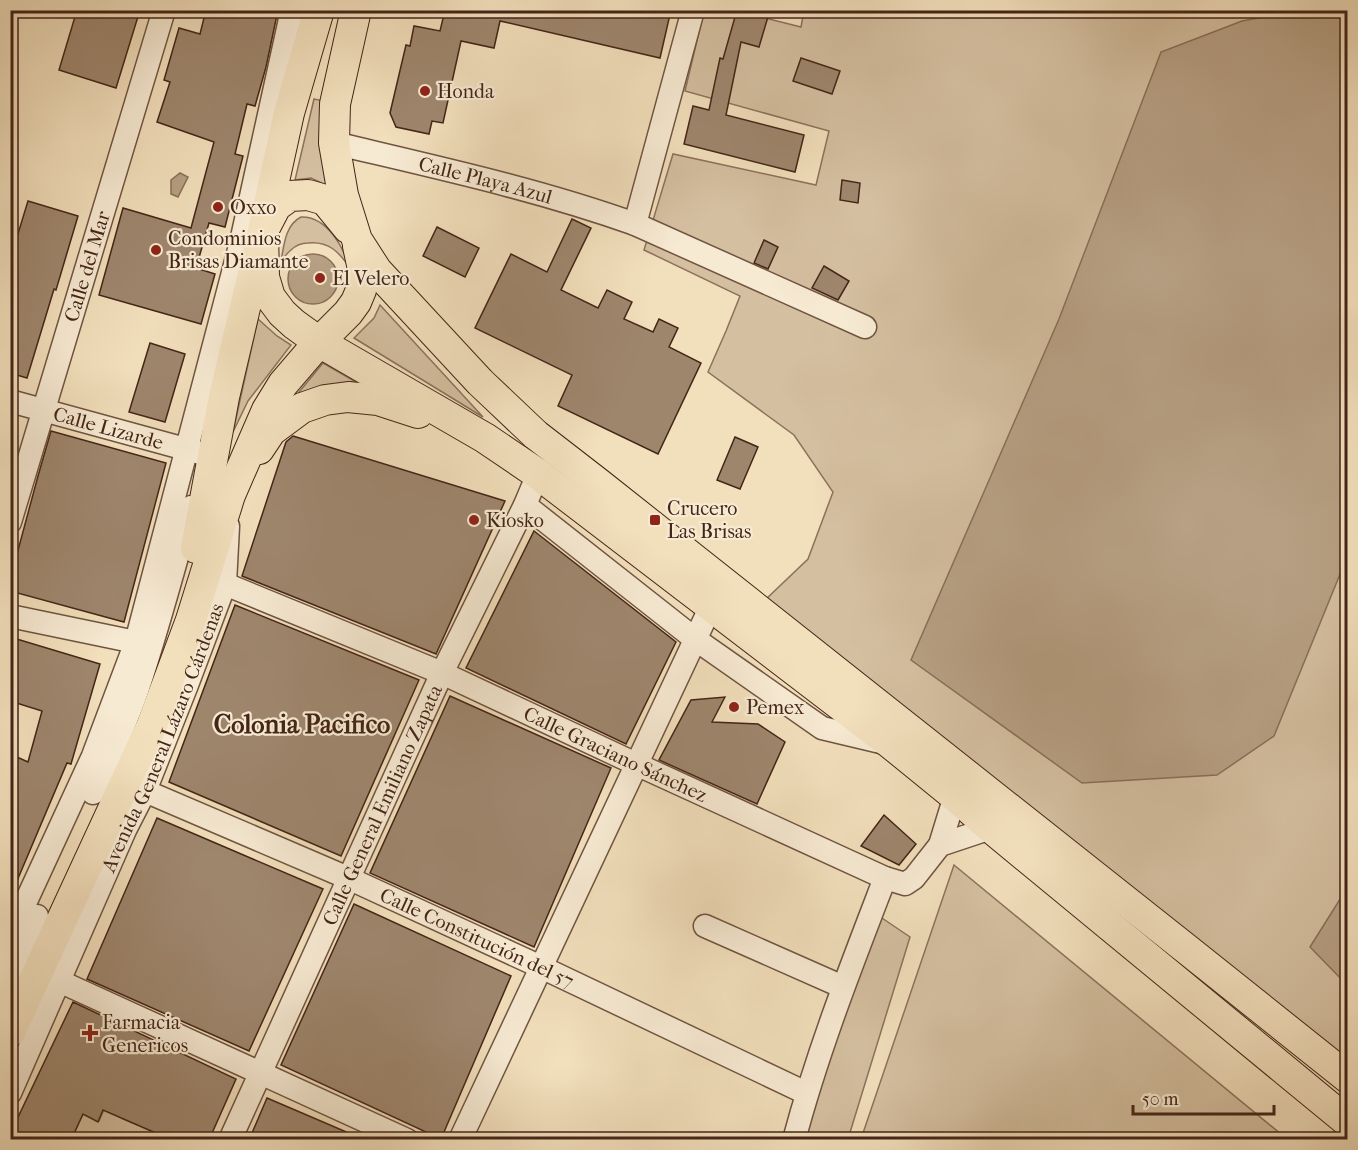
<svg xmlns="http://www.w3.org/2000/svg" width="1358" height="1150" viewBox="0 0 1358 1150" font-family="'IM FELL French Canon',serif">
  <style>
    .green { fill: #d4bfa0; stroke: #8c725c; stroke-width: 1.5 }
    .water { fill: #b7a084; stroke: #896f58; stroke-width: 1.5 }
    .building { fill: #9e866d; stroke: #442517; stroke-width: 1.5 }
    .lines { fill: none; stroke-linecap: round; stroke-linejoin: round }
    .minor-casing { stroke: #705440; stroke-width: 25 }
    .major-casing { stroke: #442517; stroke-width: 32 }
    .minor { stroke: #f7ead3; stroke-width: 22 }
    .major { stroke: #f2dfbc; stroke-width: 30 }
    .poi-dot { fill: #8f2418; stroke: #f7ead3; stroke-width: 2 }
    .labels { text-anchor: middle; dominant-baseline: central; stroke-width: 4.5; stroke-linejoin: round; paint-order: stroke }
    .poi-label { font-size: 20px; fill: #442517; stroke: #f7ead3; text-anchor: start }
    .street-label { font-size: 20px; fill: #442517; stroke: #f7ead3 }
    .district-label { font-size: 26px; font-weight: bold; fill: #442517; stroke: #f7ead3 }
  </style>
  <rect width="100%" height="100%" fill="#f2dfbc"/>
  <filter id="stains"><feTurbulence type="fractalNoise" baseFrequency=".00333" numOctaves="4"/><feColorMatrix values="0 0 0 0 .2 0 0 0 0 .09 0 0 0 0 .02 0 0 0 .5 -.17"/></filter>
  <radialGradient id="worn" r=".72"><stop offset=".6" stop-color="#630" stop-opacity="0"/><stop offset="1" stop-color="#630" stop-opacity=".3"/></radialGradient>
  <g class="green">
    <path d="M 804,10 L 1347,11 L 1347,1064 L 764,601 L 808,559 L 833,492 L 794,435 L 708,372 L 726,331 L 740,296 L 644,250 L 673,154 L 816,185 L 829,131 L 685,91 L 704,11 L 737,11 L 801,27 Z"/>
    <path d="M 314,99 L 324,101 L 328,186 L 311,178 L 295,180 Z"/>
    <path d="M 301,217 C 327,216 343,247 350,268 C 339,252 329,241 308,243 C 302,243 295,246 291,250 C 287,253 284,258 281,261 C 284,246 285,225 301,217 Z"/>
    <path d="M 380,305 L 483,417 L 354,338 L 374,318 Z"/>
    <path d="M 258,319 L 277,336 L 291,345 L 248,401 L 233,432 Z"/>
    <path d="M 323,363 L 356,382 C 331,384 317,386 295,397 Z"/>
    <path d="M 954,865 L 1287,1139 L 861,1139 Z"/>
    <path d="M 876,914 L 910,937 L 848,1139 L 804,1140 Z"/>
    <path d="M 109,1098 L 123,1119 L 138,1125 L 164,1123 L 156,1139 L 71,1140 L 83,1114 L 99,1121 Z"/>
  </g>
  <g class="water">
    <path d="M 1297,11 L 1347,11 L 1347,557 L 1274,736 L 1217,775 L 1082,783 L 911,660 L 1059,319 L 1161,52 L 1242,21 Z"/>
    <path d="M 180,173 L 188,177 L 178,197 L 171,194 L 171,180 Z"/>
    <circle cx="313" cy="279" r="25"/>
    <path d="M 1347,888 L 1347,985 L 1310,947 Z"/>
  </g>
  <g class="building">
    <path d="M 77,10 L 140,10 L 116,88 L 59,70 Z"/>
    <path d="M 206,10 L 278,10 L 266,67 L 255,106 L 247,104 L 235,154 L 243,156 L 225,227 L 209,223 L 196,268 L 215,274 L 201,324 L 99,295 L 123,208 L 191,228 L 214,142 L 157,122 L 170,82 L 164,80 L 179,28 L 200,34 Z"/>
    <path d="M 445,10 L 610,10 L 639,17 L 641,10 L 671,10 L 660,58 L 500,21 L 494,48 L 461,41 L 443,123 L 432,121 L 429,134 L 396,127 L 390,113 L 406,45 L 410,46 L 414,26 L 440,31 Z"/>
    <path d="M 737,10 L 770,10 L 759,47 L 741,42 L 726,115 L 804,135 L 795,172 L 684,144 L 693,106 L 709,110 L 720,58 L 723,59 Z"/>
    <path d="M 801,58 L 840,71 L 832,94 L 793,81 Z"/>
    <path d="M 842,180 L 860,183 L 858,203 L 840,200 Z"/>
    <path d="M 28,201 L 78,216 L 56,290 L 54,289 L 27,378 L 10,373 L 10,260 Z"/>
    <path d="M 572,219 L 591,228 L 561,290 L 598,308 L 607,290 L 632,302 L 624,319 L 653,332 L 659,319 L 678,328 L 669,347 L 701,363 L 658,454 L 558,406 L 572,375 L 475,328 L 511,254 L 547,272 Z"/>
    <path d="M 437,227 L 479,248 L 465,277 L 423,256 Z"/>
    <path d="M 764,240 L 778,247 L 768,269 L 754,263 Z"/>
    <path d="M 824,266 L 849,281 L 838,300 L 812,288 Z"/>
    <path d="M 150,343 L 185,354 L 165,422 L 129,412 Z"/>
    <path d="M 51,431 L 166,463 L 124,622 L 10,591 L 10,580 L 38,476 Z"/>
    <path d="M 293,436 L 505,501 L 436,654 L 242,576 L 286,442 Z"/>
    <path d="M 735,437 L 758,447 L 740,489 L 717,480 Z"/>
    <path d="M 534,531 L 676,642 L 626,744 L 466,668 Z"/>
    <path d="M 235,605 L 419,680 L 341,856 L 169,782 Z"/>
    <path d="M 10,637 L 100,664 L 71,764 L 67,763 L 11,895 L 10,754 L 28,762 L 42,711 L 10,701 Z"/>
    <path d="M 450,696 L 611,768 L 534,947 L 370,873 Z"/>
    <path d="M 725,697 L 712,722 L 758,724 L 785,742 L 757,804 L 659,760 L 691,700 Z"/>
    <path d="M 884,815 L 916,844 L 899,865 L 861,846 Z"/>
    <path d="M 157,818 L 323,889 L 249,1051 L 87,979 Z"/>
    <path d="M 354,904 L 511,976 L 441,1139 L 281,1065 Z"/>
    <path d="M 73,1002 L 236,1079 L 209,1140 L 156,1140 L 158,1134 L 103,1110 L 98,1122 L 83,1114 L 71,1140 L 10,1140 L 10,1134 Z"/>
    <path d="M 267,1098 L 365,1140 L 249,1140 Z"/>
  </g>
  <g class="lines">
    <g class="minor-casing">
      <g id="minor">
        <path id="s1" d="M 334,143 C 435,167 537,189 635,224 L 865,327"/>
        <path d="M 635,224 L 693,10"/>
        <path id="s2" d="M 10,401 L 200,453"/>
        <path d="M 525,505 L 695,639 L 822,728 L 885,743"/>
        <path id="s3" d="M 10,522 L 164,10"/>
        <path id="s4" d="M 225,584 L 442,673 L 636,764 L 885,878 L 905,884 L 914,878 L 940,845 L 991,828"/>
        <path d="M 10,616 L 150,645"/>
        <path id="s5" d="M 145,791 L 348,878 L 541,967 L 806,1093"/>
        <path d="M 93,793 C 109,759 126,724 138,688 C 158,628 174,567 191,507"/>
        <path d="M 940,845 L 955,796"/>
        <path d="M 705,926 L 843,987"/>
        <path d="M 10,936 L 93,756 L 136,642 L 241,242 L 292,10"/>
        <path d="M 10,973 L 37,916"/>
        <path d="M 59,981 L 407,1140"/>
        <path id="s6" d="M 10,1093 L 125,830 L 145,791 L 187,685 L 225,584 L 228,526"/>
        <path id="s7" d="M 230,1140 L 442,673 L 525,505 L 538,474"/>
        <path d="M 460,1140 L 711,606"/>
        <path d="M 794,1140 C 818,1050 852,964 885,878"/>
      </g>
    </g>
    <g class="major-casing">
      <g id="major">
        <path d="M 319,10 L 289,113 L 263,231 L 264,277 L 270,297 L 282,313 L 294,324 L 319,342 L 485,438 L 538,474 L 891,744 L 955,796 L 991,828 L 1348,1122"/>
        <path d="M 356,10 L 335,104 L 334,143 L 343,195 L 357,240 L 377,271 L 480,382 L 536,435 L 598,483 L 1184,947 L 1348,1078"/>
        <path d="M 259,449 L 271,431 L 302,408 L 325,400 L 348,397 L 378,400 L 418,413"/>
        <path d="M 196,548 L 224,397 L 263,231 L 276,206 L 290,196 L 308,195 L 325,200 L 348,228"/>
        <path d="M 10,1032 L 152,725 L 191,620 L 230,495 L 267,410 L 283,384 L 319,342 L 348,313 L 356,302 L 361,290 L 364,274 L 358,246"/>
      </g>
    </g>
    <use href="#minor" class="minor"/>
    <use href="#major" class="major"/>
  </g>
  <g class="poi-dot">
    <circle cx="425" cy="91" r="6"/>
    <circle cx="218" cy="207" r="6"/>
    <circle cx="156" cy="250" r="6"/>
    <circle cx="320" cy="278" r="6"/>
    <circle cx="474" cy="520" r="6"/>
    <rect x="649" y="514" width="12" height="12" rx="3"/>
    <circle cx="734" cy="707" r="6"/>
    <path d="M87 1024h6v6h6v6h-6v6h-6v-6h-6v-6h6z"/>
  </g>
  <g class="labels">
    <g class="poi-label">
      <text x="437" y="91">Honda</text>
      <text x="230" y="207">Oxxo</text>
      <text x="168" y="238">Condominios<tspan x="168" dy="23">Brisas Diamante</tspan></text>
      <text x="332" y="278">El Velero</text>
      <text x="667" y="508">Crucero<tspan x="667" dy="23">Las Brisas</tspan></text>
      <text x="486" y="520">Kiosko</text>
      <text x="746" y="707">Pemex</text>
      <text x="102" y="1022">Farmacia<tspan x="102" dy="23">Genericos</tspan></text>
    </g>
    <g class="street-label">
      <text stroke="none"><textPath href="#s1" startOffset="156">Calle Playa Azul</textPath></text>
      <text stroke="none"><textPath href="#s3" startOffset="267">Calle del Mar</textPath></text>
      <text stroke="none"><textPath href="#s2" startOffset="102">Calle Lizarde</textPath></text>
      <text stroke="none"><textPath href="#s6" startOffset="387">Avenida General Lázaro Cárdenas</textPath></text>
      <text stroke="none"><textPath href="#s4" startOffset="426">Calle Graciano Sánchez</textPath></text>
      <text stroke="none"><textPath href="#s7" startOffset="368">Calle General Emiliano Zapata</textPath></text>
      <text stroke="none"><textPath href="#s5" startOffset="363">Calle Constitución del 57</textPath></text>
    </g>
    <g class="district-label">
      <text x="302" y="724">Colonia Pacifico</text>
    </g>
  </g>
  <rect width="1358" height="1150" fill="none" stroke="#f2dfbc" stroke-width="36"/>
  <rect x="12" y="12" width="1334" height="1126" fill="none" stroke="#442517" stroke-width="3"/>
  <rect x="18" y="18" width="1322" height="1114" fill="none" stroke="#442517" stroke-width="1.5"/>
  <path d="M1133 1105v9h141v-9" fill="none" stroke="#442517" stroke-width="3"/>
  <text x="1142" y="1105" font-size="18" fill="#442517" stroke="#f7ead3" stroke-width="4.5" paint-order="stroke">50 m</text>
  <rect width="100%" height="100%" filter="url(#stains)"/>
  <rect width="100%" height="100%" fill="url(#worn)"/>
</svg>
